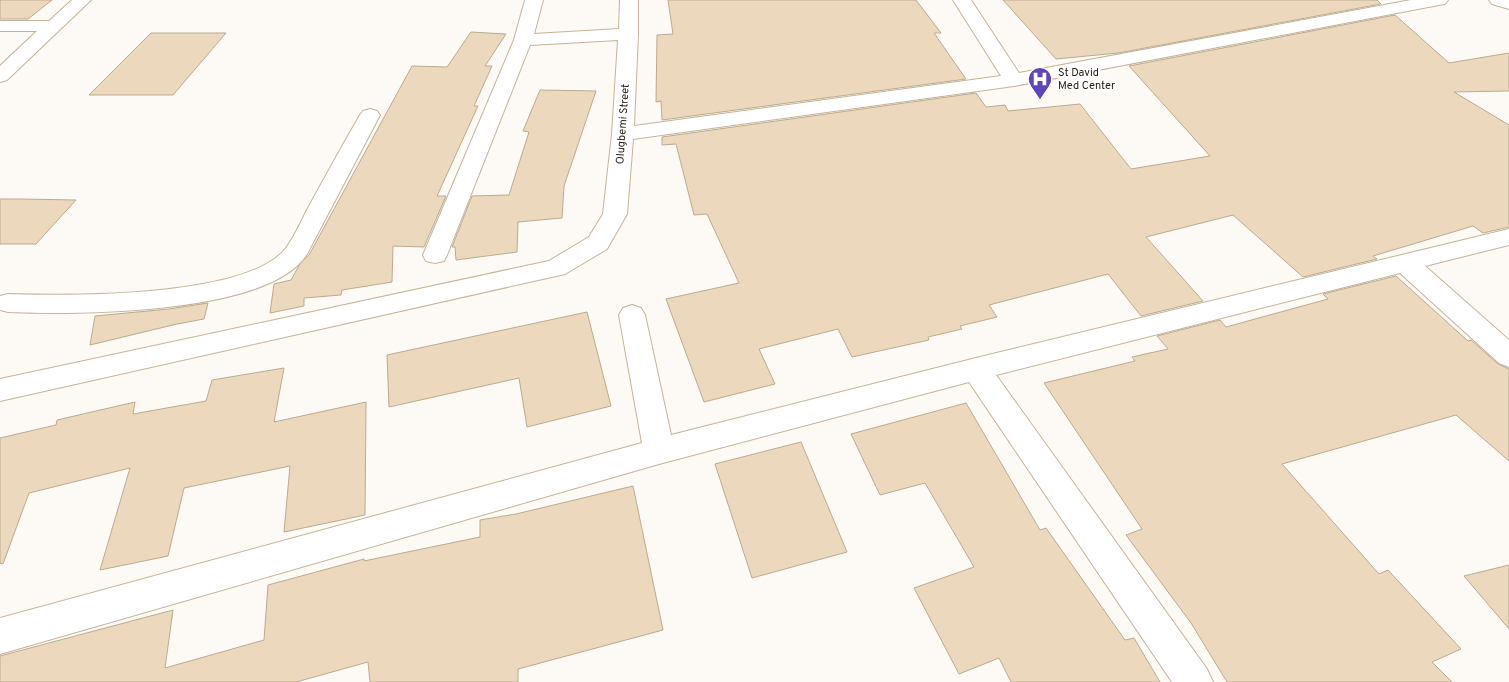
<svg xmlns="http://www.w3.org/2000/svg" width="1509" height="682" viewBox="0 0 1509 682" font-family="Overpass,sans-serif">
  <style>
    .building { fill: #ecd9bd; stroke: #bcaa8f }
    .lines { fill: none; stroke-linecap: round; stroke-linejoin: round }
    .minor-casing { stroke: #c5b398; stroke-width: 2 }
    .minor { fill: #fff; fill-rule: evenodd }
    .labels { text-anchor: middle; dominant-baseline: central; stroke-width: 5; stroke-linejoin: round; paint-order: stroke }
    .far-poi-label { font-size: 11px; fill: #282117; stroke: #fff; text-anchor: start }
    .far-street-label { font-size: 11px; fill: #282117; stroke: #fff }
  </style>
  <rect width="100%" height="100%" fill="#fdf9f4"/>
  <g class="building">
    <path d="M 0,0 L 52,0 L 28,19 L 0,19 Z"/>
    <path d="M 668,0 L 916,0 L 941,33 L 934,33 L 966,79 L 662,120 L 661,101 L 656,102 L 657,35 L 673,34 Z"/>
    <path d="M 1003,0 L 1377,0 L 1381,4 L 1118,53 L 1056,59 Z"/>
    <path d="M 1395,15 L 1449,63 L 1509,53 L 1509,91 L 1454,92 L 1509,125 L 1509,227 L 1483,233 L 1473,226 L 1373,256 L 1377,259 L 1303,277 L 1233,215 L 1146,237 L 1203,301 L 1141,316 L 1108,274 L 989,305 L 997,317 L 960,326 L 962,329 L 928,337 L 929,340 L 852,357 L 838,329 L 759,349 L 775,384 L 704,402 L 666,299 L 739,283 L 707,214 L 694,215 L 676,144 L 662,145 L 662,137 L 976,93 L 986,107 L 1005,105 L 1008,111 L 1080,104 L 1131,169 L 1210,156 L 1129,66 Z"/>
    <path d="M 471,32 L 506,34 L 485,66 L 492,66 L 474,106 L 478,106 L 437,196 L 446,196 L 424,247 L 393,246 L 392,282 L 342,290 L 341,295 L 304,298 L 304,306 L 270,313 L 274,284 L 291,280 L 301,262 L 309,255 L 412,66 L 447,67 Z"/>
    <path d="M 151,33 L 226,33 L 173,95 L 89,95 Z"/>
    <path d="M 540,90 L 596,91 L 564,186 L 562,218 L 518,222 L 517,252 L 456,260 L 455,247 L 452,247 L 472,196 L 509,195 L 529,132 L 523,131 Z"/>
    <path d="M 0,199 L 21,199 L 76,200 L 36,244 L 0,244 Z"/>
    <path d="M 1396,276 L 1468,341 L 1471,340 L 1498,364 L 1509,369 L 1509,461 L 1456,415 L 1282,464 L 1379,574 L 1388,570 L 1461,649 L 1432,662 L 1452,682 L 1227,682 L 1191,623 L 1126,535 L 1142,529 L 1044,383 L 1135,361 L 1132,357 L 1168,349 L 1157,336 L 1220,320 L 1226,327 L 1328,299 L 1323,294 Z"/>
    <path d="M 208,303 L 204,319 L 177,324 L 90,345 L 95,316 L 169,309 Z"/>
    <path d="M 587,312 L 611,406 L 527,427 L 519,378 L 389,407 L 387,355 Z"/>
    <path d="M 284,368 L 274,422 L 366,402 L 365,515 L 284,532 L 290,466 L 184,488 L 168,556 L 100,570 L 130,468 L 29,493 L 3,564 L 0,563 L 0,438 L 56,425 L 57,420 L 135,402 L 133,414 L 206,401 L 212,380 Z"/>
    <path d="M 966,403 L 1040,530 L 1046,528 L 1125,640 L 1134,638 L 1160,682 L 1011,682 L 999,658 L 959,674 L 914,588 L 974,567 L 925,483 L 880,495 L 851,434 Z"/>
    <path d="M 801,442 L 847,552 L 752,578 L 715,464 Z"/>
    <path d="M 633,486 L 663,630 L 518,669 L 518,682 L 370,682 L 368,662 L 296,682 L 0,682 L 0,656 L 173,610 L 165,668 L 264,640 L 268,585 L 364,559 L 364,561 L 480,537 L 480,520 L 516,514 Z"/>
    <path d="M 1509,565 L 1509,629 L 1464,576 Z"/>
  </g>
  <g class="lines">
    <g class="minor-casing">
      <g id="minor">
        <path d="M 72,0 L 91,0 L 7,80 L 0,82 L 0,66 L 37,31 L 0,31 L 0,21 L 49,21 Z"/>
        <path d="M 525,0 L 543,0 L 534,34 L 619,29 L 620,0 L 638,0 L 638,34 L 634,126 L 1001,76 L 953,0 L 971,0 L 1019,73 L 1411,0 L 1448,0 L 1445,4 L 1439,5 L 1014,86 L 633,139 L 627,214 L 607,249 L 565,274 L 0,401 L 0,379 L 549,261 L 589,237 L 603,214 L 612,134 L 618,40 L 530,45 L 447,255 L 444,261 L 435,263 L 426,261 L 423,255 L 514,40 Z"/>
        <path d="M 1489,0 L 1509,0 L 1509,9 L 1492,4 Z"/>
        <path d="M 370,109 L 377,111 L 380,115 L 307,254 C 270,315 74,315 8,312 L 0,310 L 0,296 L 8,294 C 69,296 248,298 286,248 C 295,236 301,221 308,208 C 325,177 342,146 360,115 L 363,111 Z"/>
        <path d="M 1509,229 L 1509,245 L 1425,266 L 1509,340 L 1509,367 L 1499,363 L 1400,273 L 996,375 L 1207,669 L 1213,682 L 1172,682 L 969,382 L 659,464 L 0,654 L 0,618 L 642,443 L 619,315 L 623,308 L 632,305 L 641,308 L 645,315 L 671,435 L 976,358 Z"/>
      </g>
    </g>
    <use href="#minor" class="minor"/>
  </g>
  <defs>
    <g id="hospital-pin" transform="scale(1.25)"><path d="M0 17L-7.5 6A9.5 9.5 0 1 1 7.5 6Z" fill="#5f44bc" stroke="#fff"/><path d="M-5-5h3v3.5h4V-5h3V5h-3V1.5h-4V5h-3Z" fill="#fff"/></g>
  </defs>
  <g fill-rule="evenodd">
    <use href="#hospital-pin" x="1040" y="79"/>
  </g>
  <g class="labels">
    <g class="far-poi-label">
      <text x="1058" y="73">St David<tspan x="1058" dy="13">Med Center</tspan></text>
    </g>
    <g class="far-street-label">
      <text transform="translate(623 124) rotate(-86)">Olugbemi Street</text>
    </g>
  </g>
</svg>
